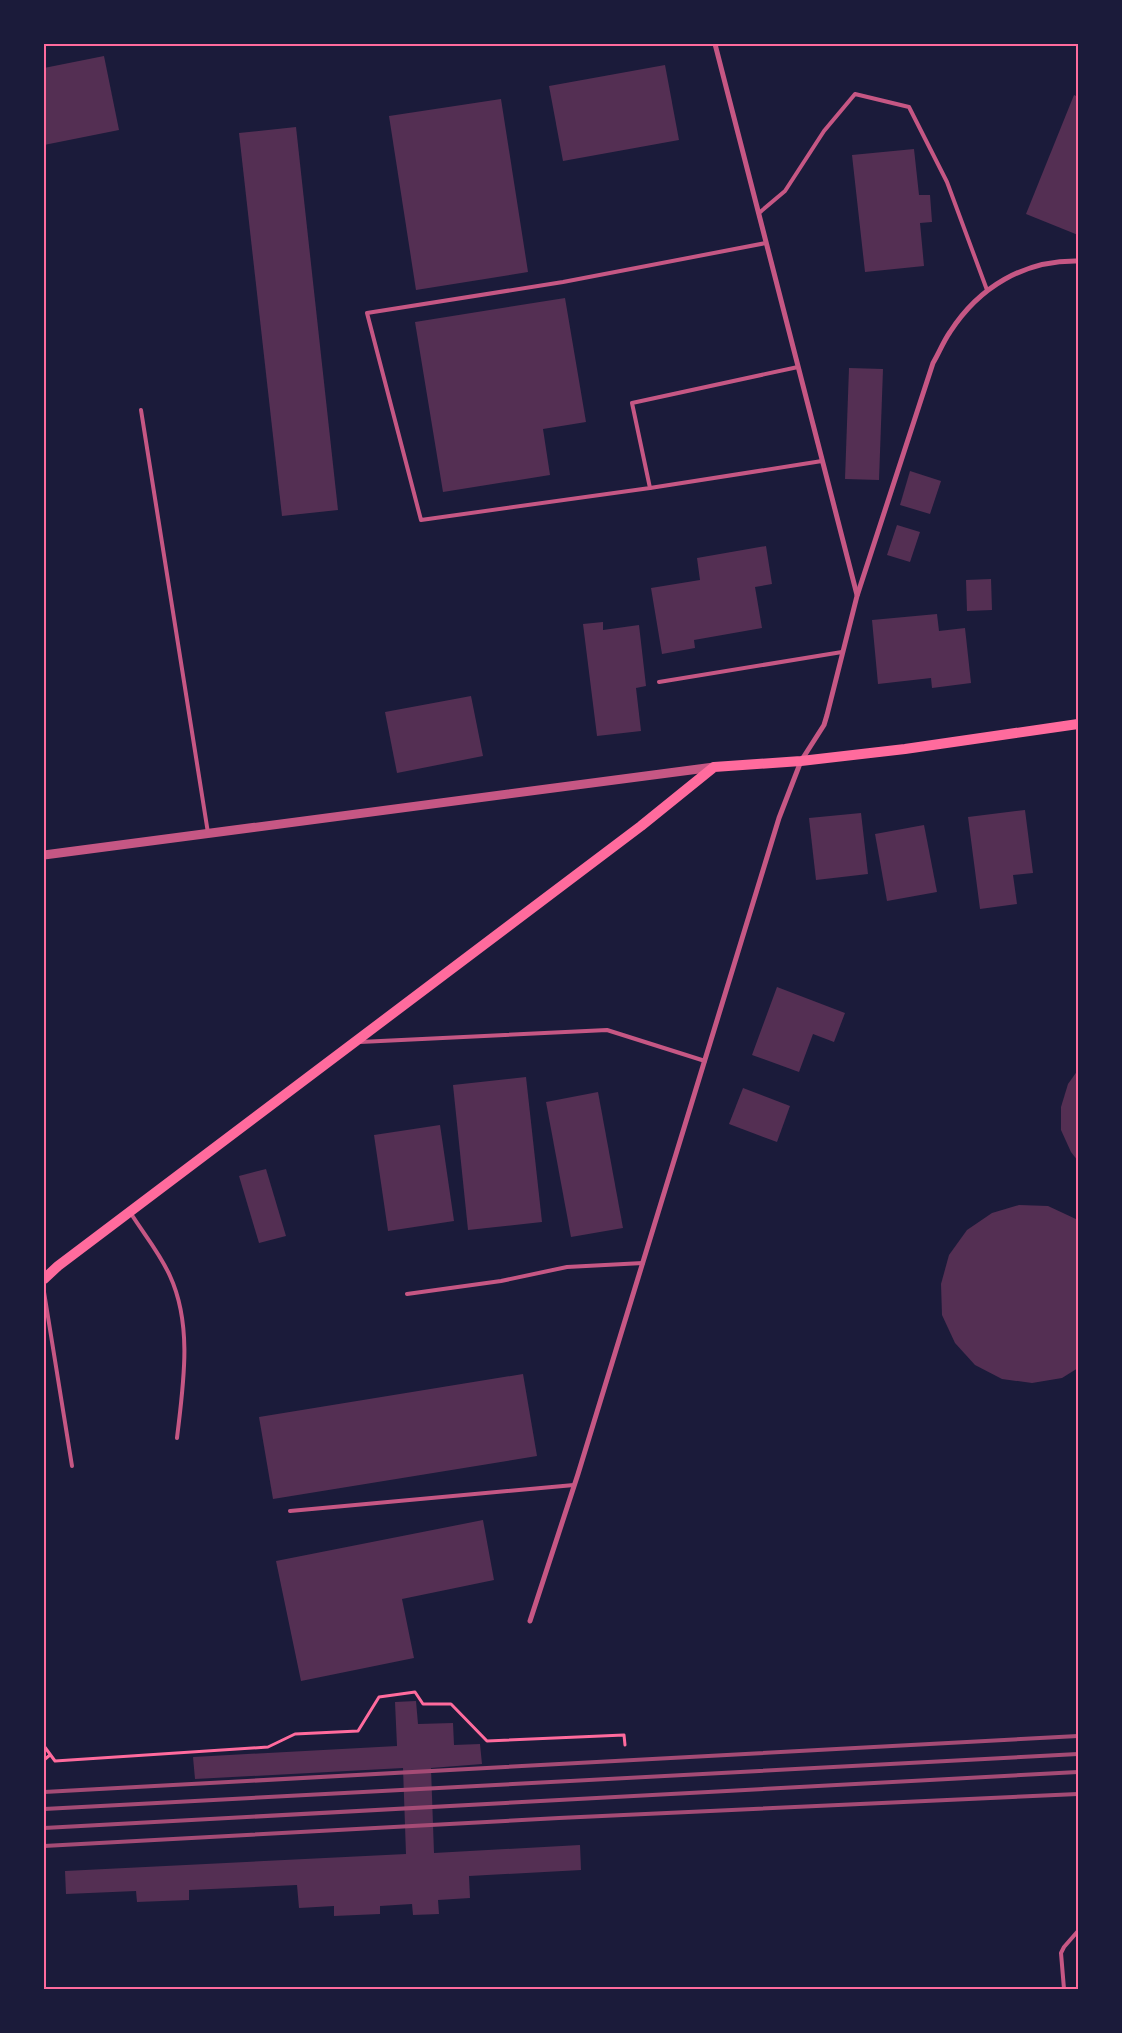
<svg xmlns="http://www.w3.org/2000/svg" width="1122" height="2033" viewBox="0 0 1122 2033" font-family="Quicksand,sans-serif">
  <style>
    .building { fill: #542f53 }
    .lines { fill: none; stroke-linecap: round; stroke-linejoin: round }
    .path { stroke: #ff6b9d; stroke-width: 3 }
    .service { stroke: #c65784; stroke-width: 4 }
    .minor { stroke: #c65784; stroke-width: 5 }
    .tertiary { stroke: #c65784; stroke-width: 9 }
    .secondary { stroke: #ff6b9d; stroke-width: 10 }
    .rail { stroke: #a44b75; stroke-width: 4 }
    .neatline { fill: none; stroke: #ff6b9d; stroke-width: 2 }
  </style>
  <rect width="100%" height="100%" fill="#1b1b3a"/>
  <g class="building">
    <path d="M 104,56 L 119,130 L 44,145 L 44,68 Z"/>
    <path d="M 665,65 L 679,140 L 563,161 L 549,86 Z"/>
    <path d="M 1074,95 L 1078,97 L 1078,235 L 1026,214 Z"/>
    <path d="M 501,99 L 528,272 L 416,290 L 389,116 Z"/>
    <path d="M 296,127 L 338,510 L 282,516 L 239,133 Z"/>
    <path d="M 914,149 L 919,195 L 930,195 L 932,222 L 920,223 L 924,266 L 865,272 L 852,155 Z"/>
    <path d="M 565,298 L 586,422 L 543,429 L 550,475 L 443,492 L 415,322 Z"/>
    <path d="M 849,368 L 883,369 L 879,480 L 845,479 Z"/>
    <path d="M 910,471 L 941,481 L 930,514 L 900,505 Z"/>
    <path d="M 897,525 L 920,532 L 910,562 L 887,555 Z"/>
    <path d="M 766,546 L 772,584 L 755,587 L 762,628 L 694,640 L 695,648 L 662,654 L 651,588 L 700,580 L 697,558 Z"/>
    <path d="M 991,579 L 992,610 L 967,611 L 966,580 Z"/>
    <path d="M 937,614 L 939,631 L 965,628 L 971,683 L 932,688 L 931,678 L 878,684 L 872,620 Z"/>
    <path d="M 603,622 L 603,630 L 639,625 L 646,686 L 636,688 L 641,731 L 597,736 L 583,624 Z"/>
    <path d="M 471,696 L 483,756 L 397,773 L 385,712 Z"/>
    <path d="M 1025,810 L 1033,873 L 1013,875 L 1017,904 L 980,909 L 968,817 Z"/>
    <path d="M 861,813 L 868,874 L 816,880 L 809,818 Z"/>
    <path d="M 924,825 L 937,892 L 887,901 L 875,834 Z"/>
    <path d="M 777,987 L 845,1013 L 834,1042 L 813,1034 L 799,1072 L 752,1055 Z"/>
    <path d="M 1078,1070 L 1078,1161 L 1071,1152 L 1061,1130 L 1061,1107 L 1068,1084 Z"/>
    <path d="M 526,1077 L 542,1222 L 468,1230 L 453,1085 Z"/>
    <path d="M 743,1088 L 790,1106 L 777,1142 L 729,1124 Z"/>
    <path d="M 598,1092 L 623,1228 L 571,1237 L 546,1102 Z"/>
    <path d="M 440,1125 L 454,1221 L 388,1231 L 374,1135 Z"/>
    <path d="M 266,1169 L 286,1236 L 259,1243 L 239,1176 Z"/>
    <path d="M 1019,1205 L 1048,1206 L 1078,1220 L 1078,1368 L 1062,1378 L 1032,1383 L 1002,1379 L 975,1365 L 955,1343 L 942,1315 L 941,1284 L 949,1255 L 967,1230 L 992,1213 Z"/>
    <path d="M 523,1374 L 537,1456 L 273,1499 L 259,1417 Z"/>
    <path d="M 483,1520 L 494,1580 L 402,1599 L 414,1658 L 301,1681 L 276,1561 Z"/>
    <path d="M 416,1701 L 418,1724 L 453,1723 L 454,1745 L 480,1744 L 482,1764 L 431,1768 L 434,1853 L 580,1845 L 581,1870 L 469,1876 L 470,1898 L 438,1900 L 439,1914 L 413,1915 L 412,1904 L 380,1906 L 380,1914 L 334,1916 L 334,1906 L 299,1908 L 297,1885 L 189,1890 L 189,1900 L 137,1902 L 136,1891 L 66,1894 L 65,1871 L 406,1854 L 403,1768 L 195,1779 L 193,1757 L 397,1746 L 395,1702 Z"/>
  </g>
  <g class="lines">
    <g class="path">
      <path d="M 44,1746 L 55,1761 L 268,1747 L 295,1734 L 358,1731 L 379,1697 L 415,1692 L 423,1704 L 451,1704 L 487,1741 L 624,1735 L 625,1745"/>
      <path d="M 44,1760 L 50,1755"/>
    </g>
    <g class="service">
      <path d="M 759,213 L 785,191 L 824,131 L 855,94 L 909,107 L 947,182 L 987,290"/>
      <path d="M 766,243 L 563,282 L 367,313 L 421,520 L 650,488 L 632,403 L 798,367"/>
      <path d="M 141,410 L 208,833"/>
      <path d="M 650,488 L 822,461"/>
      <path d="M 659,682 L 842,652"/>
      <path d="M 360,1042 L 607,1030 L 705,1061"/>
      <path d="M 130,1212 C 143,1233 160,1253 170,1276 C 193,1326 183,1386 177,1438"/>
      <path d="M 44,1292 L 72,1466"/>
      <path d="M 407,1294 L 501,1281 L 567,1267 L 643,1263"/>
      <path d="M 290,1511 L 574,1485"/>
      <path d="M 1064,1989 L 1061,1953 L 1064,1947 L 1078,1931"/>
    </g>
    <g class="minor">
      <path d="M 715,44 L 857,595"/>
      <path d="M 530,1621 L 578,1474 L 779,818 L 801,761 L 824,725 L 827,715 L 857,596 L 933,363 C 939,353 943,342 950,332 C 979,287 1024,260 1078,261"/>
    </g>
    <path class="tertiary" d="M 44,855 L 714,767"/>
    <path class="secondary" d="M 44,1279 L 58,1266 L 641,826 L 714,767 L 801,761 L 905,749 L 1078,724"/>
    <g class="rail">
      <path d="M 44,1792 L 1078,1736"/>
      <path d="M 44,1809 L 1078,1754"/>
      <path d="M 44,1828 L 1078,1772"/>
      <path d="M 44,1846 L 559,1818 L 1078,1794"/>
    </g>
  </g>
  <rect width="1122" height="2033" fill="none" stroke="#1b1b3a" stroke-width="90"/>
  <rect x="45" y="45" width="1032" height="1943" class="neatline"/>
</svg>
